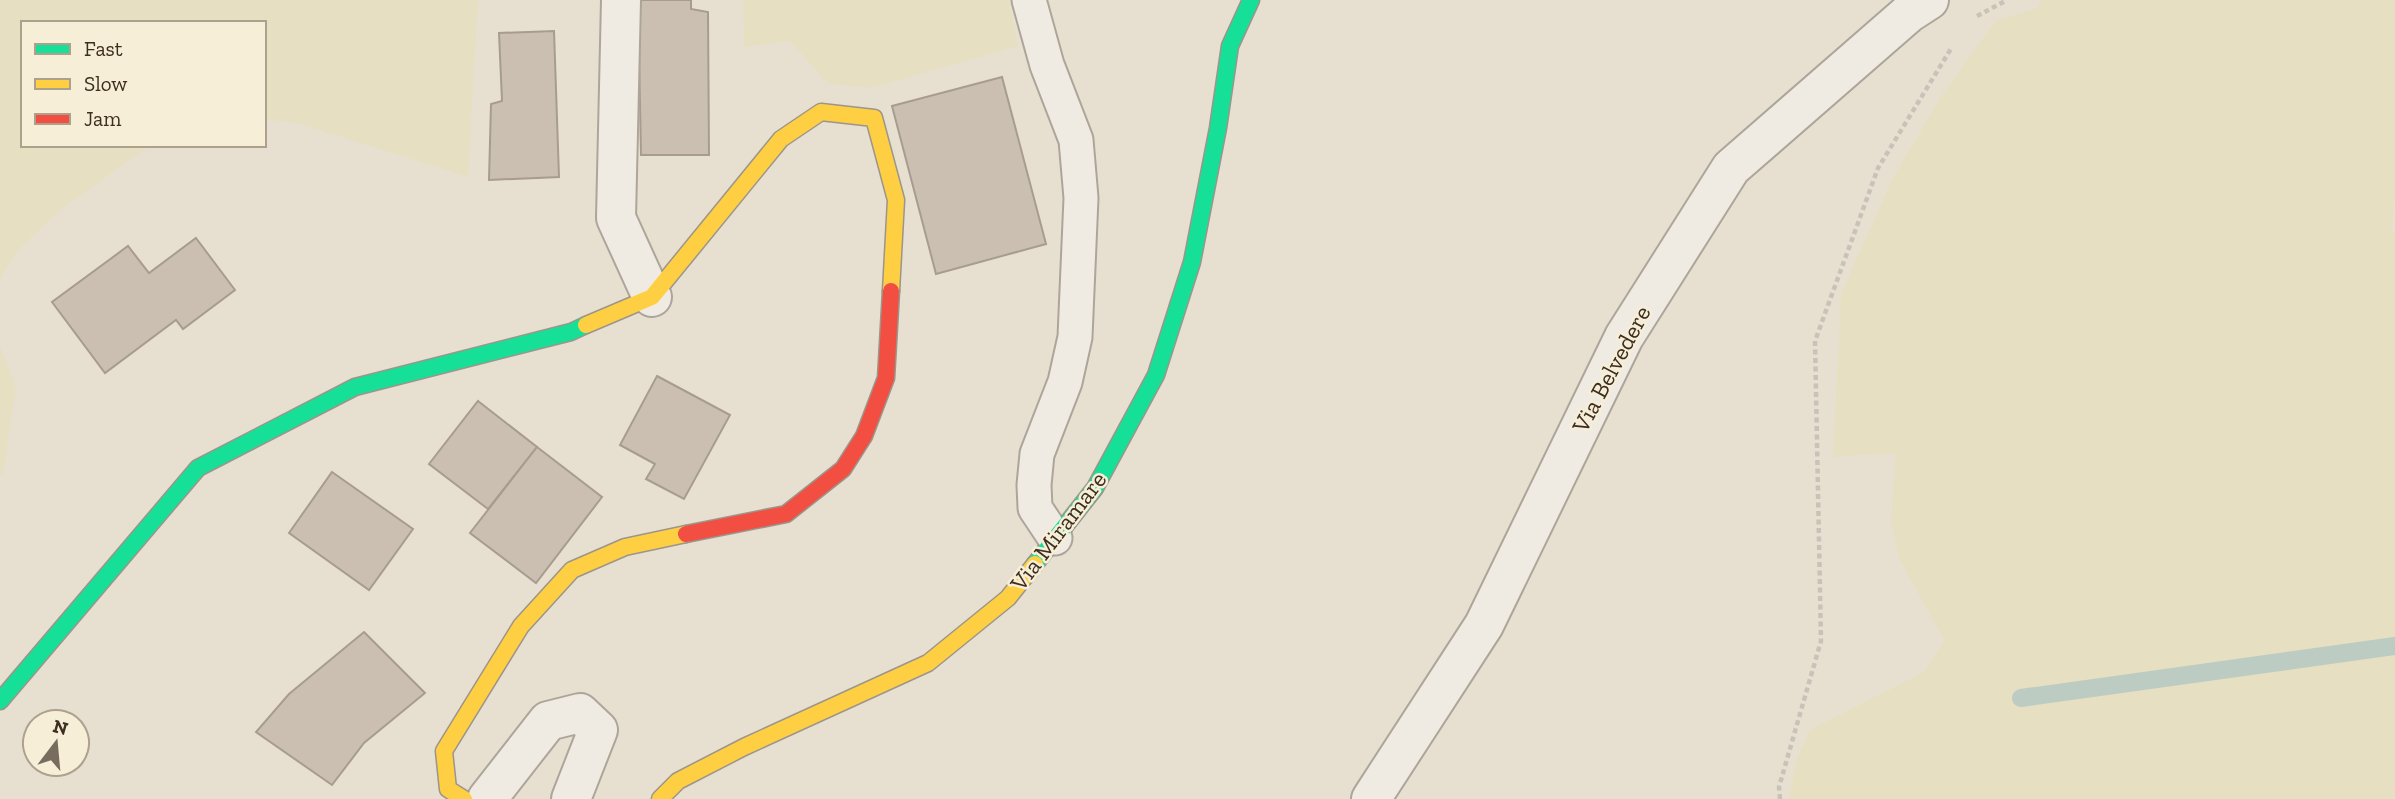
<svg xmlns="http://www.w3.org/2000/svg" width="2395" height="799" viewBox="0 0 2395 799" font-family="'Zilla Slab',serif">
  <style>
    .farmland { fill: #e6dfc2 }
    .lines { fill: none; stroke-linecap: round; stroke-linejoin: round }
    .stream { stroke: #bcccc2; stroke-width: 18 }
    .building { fill: #cbbfb2; stroke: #a89c90; stroke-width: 2 }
    .lane-casing { stroke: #ada599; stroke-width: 37 }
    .street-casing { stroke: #ada599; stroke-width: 42 }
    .fast-casing { stroke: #9c958a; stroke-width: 19 }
    .slow-casing { stroke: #9c958a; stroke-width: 19 }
    .jam-casing { stroke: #9c958a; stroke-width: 19 }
    .path { stroke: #c8c2b9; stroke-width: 4.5; stroke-dasharray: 5 3.5; stroke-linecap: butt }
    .lane { stroke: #efebe3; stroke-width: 33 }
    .street { stroke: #efebe3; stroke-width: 38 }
    .fast { stroke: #16e098; stroke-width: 16 }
    .slow { stroke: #ffcf43; stroke-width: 16 }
    .jam { stroke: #f24e42; stroke-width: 16 }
    .labels { text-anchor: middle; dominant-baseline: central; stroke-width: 5; stroke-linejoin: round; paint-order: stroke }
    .street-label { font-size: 24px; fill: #3d2e20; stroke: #f7eed8 }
  </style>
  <rect width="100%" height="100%" fill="#e7e0d1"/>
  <g class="farmland">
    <path d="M 0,0 L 478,0 L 468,177 L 300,124 L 264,119 L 264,23 L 23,23 L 23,145 L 150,145 L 61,210 L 17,251 L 0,280 Z"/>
    <path d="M 743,0 L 1009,0 L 1018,46 L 871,88 L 828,84 L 790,41 L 744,47 Z"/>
    <path d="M 2042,0 L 2395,0 L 2395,195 L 2392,229 L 2395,235 L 2395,799 L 1789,799 L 1797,758 L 1810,730 L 1924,672 L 1944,640 L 1900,560 L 1891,525 L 1895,453 L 1833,457 L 1841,294 L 1893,178 L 1940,98 L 1996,20 L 2037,8 Z"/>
    <path d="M 0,346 L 16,387 L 3,475 L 0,474 Z"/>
  </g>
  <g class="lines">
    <path class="stream" d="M 2021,698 L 2395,646"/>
  </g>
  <g class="building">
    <path d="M 638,0 L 691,0 L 691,9 L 708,12 L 709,155 L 641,155 Z"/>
    <path d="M 554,31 L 559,177 L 489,180 L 491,104 L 502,101 L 499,33 Z"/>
    <path d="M 1002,77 L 1046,244 L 936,274 L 892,106 Z"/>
    <path d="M 196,238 L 235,290 L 183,329 L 176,320 L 105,373 L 52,302 L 128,246 L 149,273 Z"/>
    <path d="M 657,376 L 730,415 L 684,499 L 646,479 L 655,464 L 620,445 Z"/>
    <path d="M 478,401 L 537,447 L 488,509 L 429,464 Z"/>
    <path d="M 537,447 L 602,497 L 536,583 L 470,533 Z"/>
    <path d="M 332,472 L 413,529 L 369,590 L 289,533 Z"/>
    <path d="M 364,632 L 425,693 L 364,743 L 332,785 L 256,732 L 289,694 Z"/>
  </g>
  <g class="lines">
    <g class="lane-casing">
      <path id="lane" d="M 1029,0 L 1047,65 L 1076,140 L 1081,198 L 1075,337 L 1065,382 L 1037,454 L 1034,485 L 1035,508 L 1055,538"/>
    </g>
    <g class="street-casing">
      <g id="street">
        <path d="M 621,0 L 616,218 L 652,297"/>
        <path d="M 487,799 L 548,721 L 580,713 L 598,730 L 571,799"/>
        <path d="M 1371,799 L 1484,625 L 1624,337 L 1731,168 L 1909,13 L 1929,0"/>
      </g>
    </g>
    <g class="fast-casing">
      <g id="fast">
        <path d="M 1035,564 L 1095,488 L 1156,375 L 1192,262 L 1218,128 L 1230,46 L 1251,0"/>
        <path d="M 0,701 L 198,468 L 355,387 L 571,332 L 586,325"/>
      </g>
    </g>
    <g class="slow-casing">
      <g id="slow">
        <path d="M 586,325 L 652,297 L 781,139 L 821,112 L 874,118 L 896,200 L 891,291"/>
        <path d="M 464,799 L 448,789 L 444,751 L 521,626 L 572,570 L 625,547 L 686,534"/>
        <path d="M 660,799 L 678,781 L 744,747 L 928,663 L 1008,598 L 1035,564"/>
      </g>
    </g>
    <g class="jam-casing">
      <path id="jam" d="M 686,534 L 786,514 L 843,469 L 864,436 L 886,378 L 891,291"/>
    </g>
    <g class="path">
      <path d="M 1977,16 L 2007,0"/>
      <path d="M 1780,799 L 1779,787 L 1821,641 L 1815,341 L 1878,168 L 1952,47"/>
    </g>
    <use href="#lane" class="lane"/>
    <use href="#street" class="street"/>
    <use href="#fast" class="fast"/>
    <use href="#slow" class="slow"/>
    <use href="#jam" class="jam"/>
  </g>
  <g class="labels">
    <g class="street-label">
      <text transform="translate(1611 369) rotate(-62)">Via Belvedere</text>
      <text transform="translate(1058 531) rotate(-53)">Via Miramare</text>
    </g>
  </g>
  <rect x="21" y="21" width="245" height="126" fill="#f7eed8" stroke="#ada18e" stroke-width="2"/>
  <rect x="35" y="44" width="35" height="10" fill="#16e098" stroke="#ada18e" stroke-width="2"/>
  <text x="84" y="56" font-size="21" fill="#3d2e20">Fast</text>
  <rect x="35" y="79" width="35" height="10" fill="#ffcf43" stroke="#ada18e" stroke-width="2"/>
  <text x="84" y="91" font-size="21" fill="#3d2e20">Slow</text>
  <rect x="35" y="114" width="35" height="10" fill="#f24e42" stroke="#ada18e" stroke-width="2"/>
  <text x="84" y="126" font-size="21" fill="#3d2e20">Jam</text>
  <g transform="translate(56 743) rotate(16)"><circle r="33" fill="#f7eed8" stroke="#ada18e" stroke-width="2"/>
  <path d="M0-5L12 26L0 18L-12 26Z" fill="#786c5e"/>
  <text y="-10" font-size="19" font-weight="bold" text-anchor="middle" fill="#3d2e20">N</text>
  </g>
</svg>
